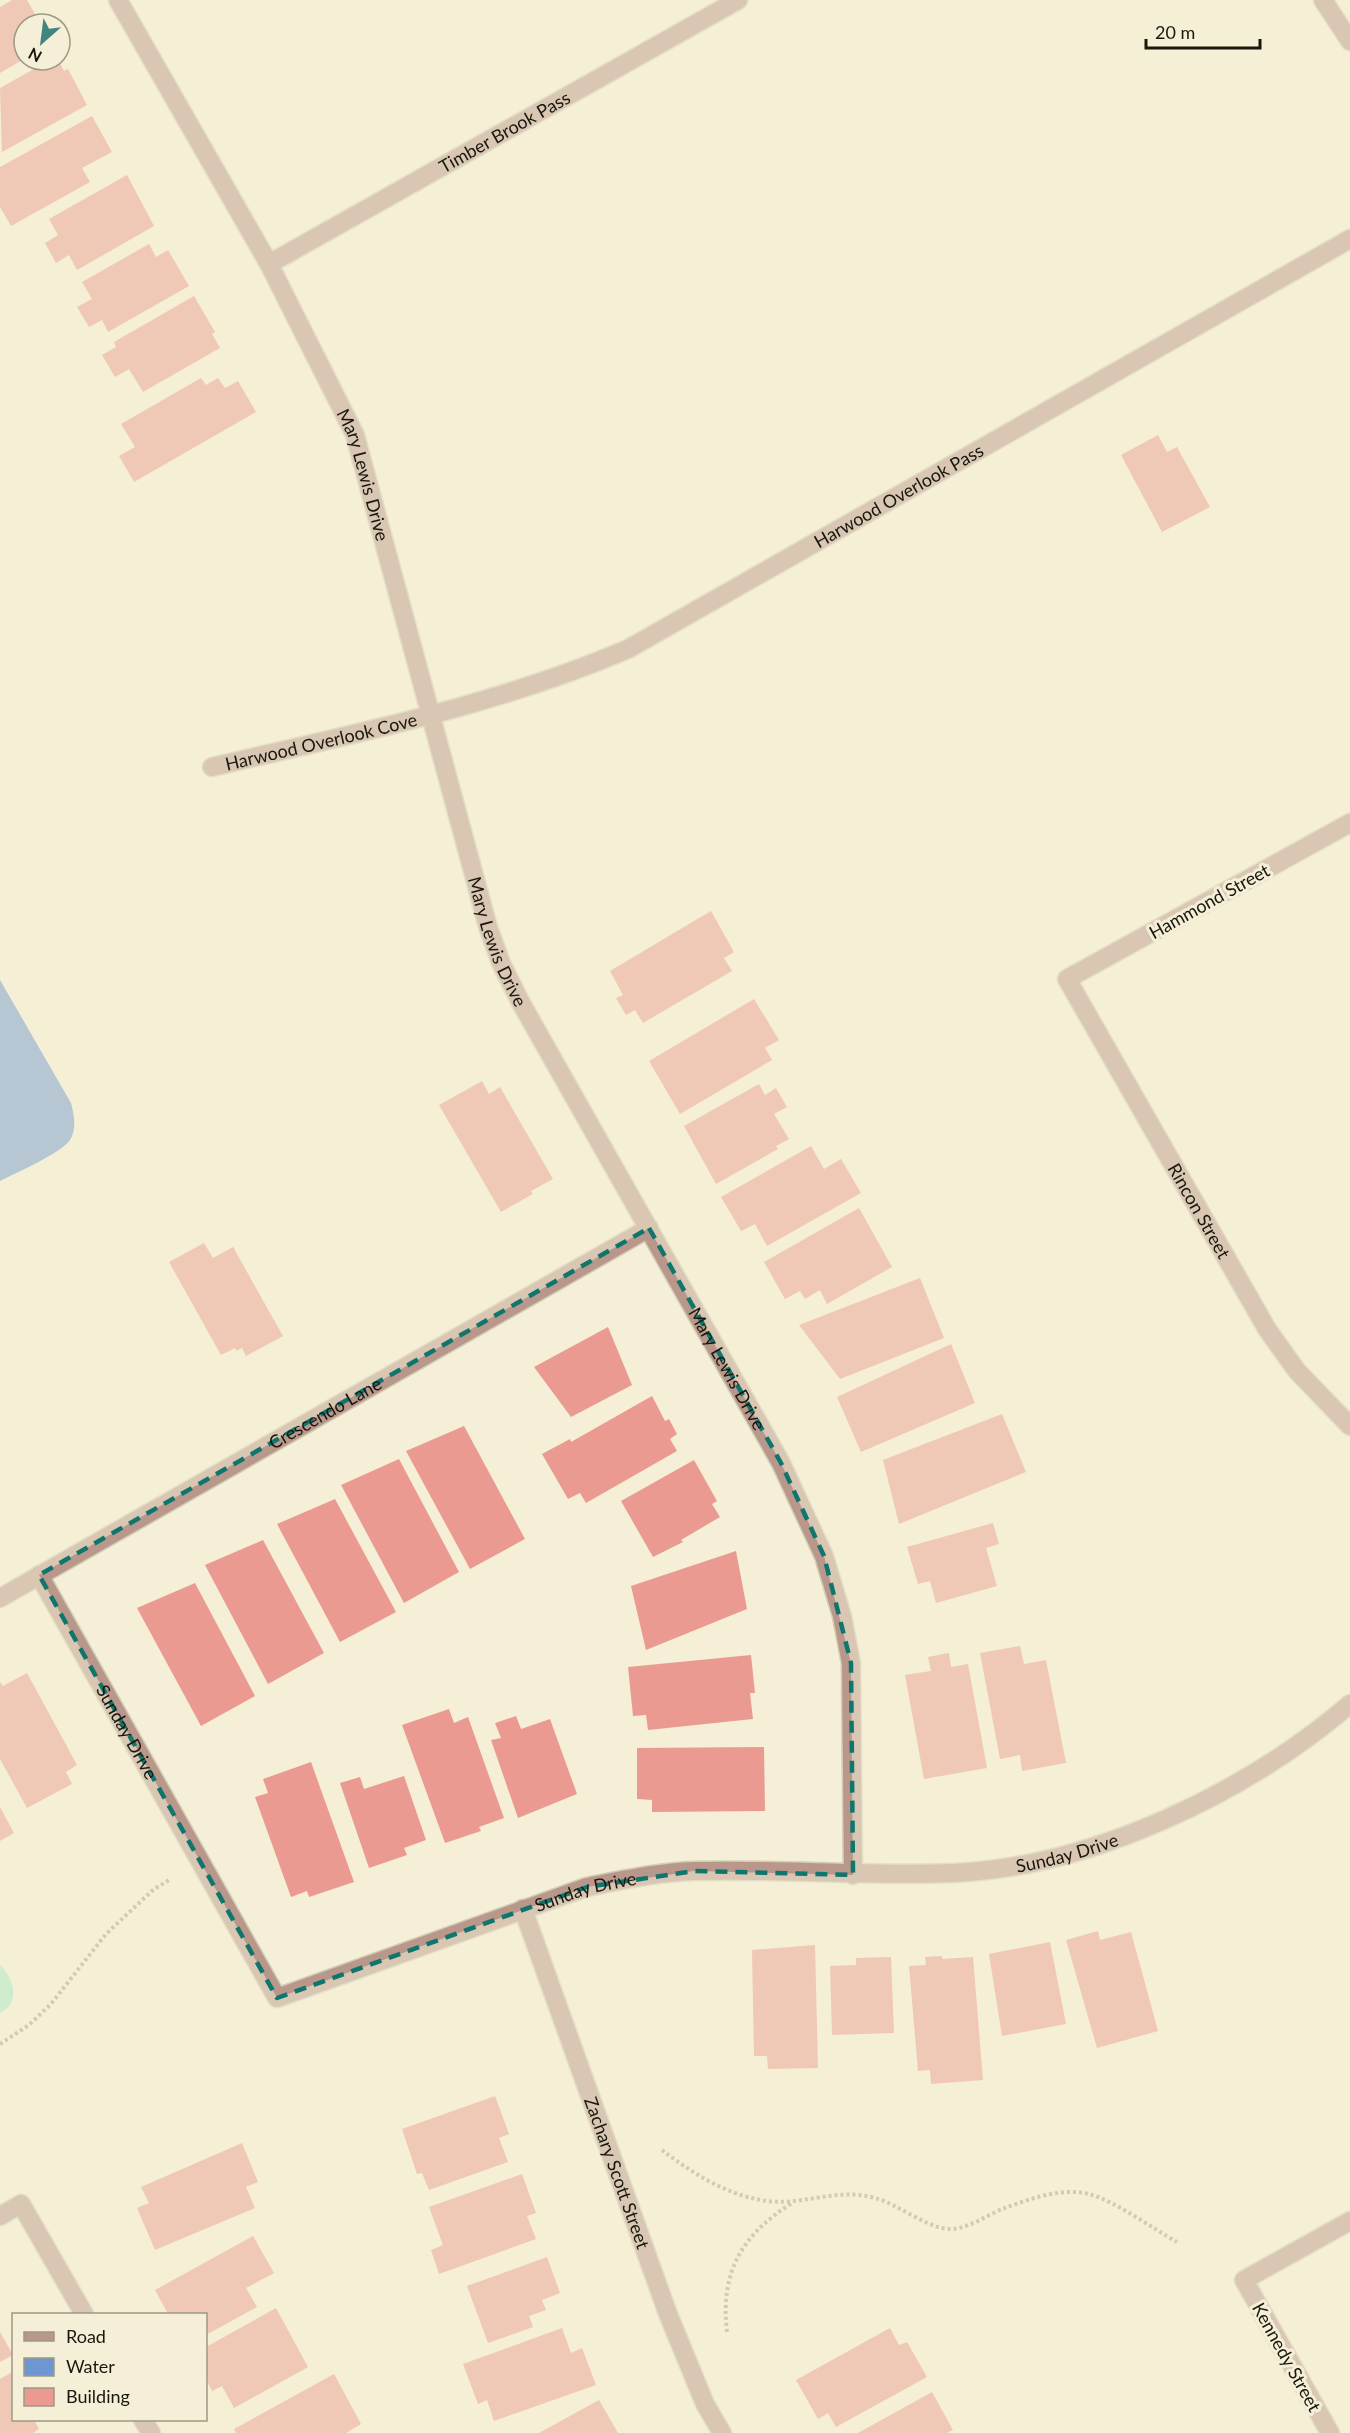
<svg xmlns="http://www.w3.org/2000/svg" width="1350" height="2433" viewBox="0 0 1350 2433" font-family="Lato,sans-serif">
  <style>
    .green { fill: #a3ecc0 }
    .water { fill: #6e96d1 }
    .building { fill: #eb9a91 }
    .lines { fill: none; stroke-linecap: round; stroke-linejoin: round }
    .minor-casing { stroke: #d1cdb6; stroke-width: 21 }
    .path { stroke: #a5a18e; stroke-width: 4; stroke-dasharray: 3 3; stroke-linecap: butt }
    .minor { stroke: #b9978b; stroke-width: 18 }
    .marked { fill: none; stroke: #0f766e; stroke-width: 4.5; stroke-dasharray: 12 8; stroke-linejoin: round }
    .labels { text-anchor: middle; dominant-baseline: central; stroke-width: 6; stroke-linejoin: round; paint-order: stroke }
    .street-label { font-size: 18px; fill: #19180f; stroke: #f4efd6 }
  </style>
  <rect width="100%" height="100%" fill="#f4efd6"/>
  <path class="green" d="M 0,1965 C 14,1978 21,2003 0,2013 Z"/>
  <path class="water" d="M 0,980 L 71,1103 C 74,1114 77,1129 70,1140 C 61,1153 16,1173 0,1181 Z"/>
  <g class="building">
    <path d="M 12,0 L 27,0 L 41,24 L 24,24 L 24,59 L 0,73 L 0,7 Z"/>
    <path d="M 50,60 L 58,60 L 64,71 L 68,69 L 87,105 L 2,152 L 0,88 Z"/>
    <path d="M 92,116 L 112,152 L 82,168 L 90,182 L 11,226 L 0,207 L 0,167 Z"/>
    <path d="M 127,175 L 154,226 L 77,270 L 69,255 L 56,263 L 45,243 L 58,235 L 49,219 Z"/>
    <path d="M 149,244 L 156,257 L 168,250 L 189,286 L 108,332 L 102,320 L 89,327 L 77,307 L 92,299 L 82,282 Z"/>
    <path d="M 194,296 L 215,332 L 212,334 L 220,348 L 143,392 L 129,369 L 115,377 L 102,355 L 116,347 L 114,342 Z"/>
    <path d="M 201,378 L 206,385 L 218,378 L 225,388 L 238,381 L 256,412 L 134,482 L 119,456 L 135,447 L 121,424 Z"/>
    <path d="M 1158,435 L 1167,452 L 1177,447 L 1210,507 L 1162,532 L 1121,455 Z"/>
    <path d="M 711,911 L 734,952 L 724,958 L 732,971 L 643,1023 L 635,1010 L 626,1015 L 616,998 L 623,995 L 610,971 Z"/>
    <path d="M 754,999 L 779,1040 L 765,1048 L 772,1060 L 680,1114 L 649,1061 Z"/>
    <path d="M 482,1081 L 489,1094 L 500,1087 L 553,1179 L 531,1191 L 533,1194 L 501,1212 L 439,1105 Z"/>
    <path d="M 759,1084 L 765,1095 L 776,1088 L 787,1107 L 774,1114 L 789,1139 L 776,1146 L 778,1149 L 716,1184 L 684,1126 Z"/>
    <path d="M 811,1146 L 824,1169 L 841,1159 L 861,1193 L 767,1246 L 755,1224 L 741,1231 L 721,1197 Z"/>
    <path d="M 859,1208 L 892,1267 L 827,1304 L 820,1290 L 805,1299 L 800,1291 L 785,1299 L 764,1262 Z"/>
    <path d="M 204,1243 L 213,1258 L 233,1247 L 283,1336 L 246,1356 L 242,1348 L 236,1351 L 235,1348 L 221,1355 L 169,1262 Z"/>
    <path d="M 920,1278 L 944,1338 L 840,1379 L 799,1325 Z"/>
    <path d="M 608,1327 L 632,1385 L 571,1417 L 534,1367 Z"/>
    <path d="M 951,1344 L 975,1403 L 861,1452 L 837,1397 Z"/>
    <path d="M 652,1396 L 665,1421 L 669,1419 L 677,1434 L 670,1439 L 677,1451 L 586,1503 L 580,1493 L 568,1499 L 542,1454 L 570,1439 L 571,1442 Z"/>
    <path d="M 1002,1414 L 1026,1472 L 899,1524 L 883,1460 Z"/>
    <path d="M 464,1426 L 525,1539 L 470,1569 L 406,1451 Z"/>
    <path d="M 399,1459 L 459,1572 L 404,1603 L 341,1485 Z"/>
    <path d="M 694,1460 L 717,1501 L 712,1504 L 720,1517 L 681,1540 L 683,1542 L 653,1557 L 621,1501 Z"/>
    <path d="M 335,1499 L 396,1612 L 340,1642 L 277,1524 Z"/>
    <path d="M 993,1523 L 999,1544 L 986,1548 L 997,1586 L 936,1603 L 930,1581 L 918,1584 L 907,1547 Z"/>
    <path d="M 263,1540 L 324,1653 L 268,1684 L 205,1565 Z"/>
    <path d="M 736,1551 L 747,1609 L 646,1650 L 631,1586 Z"/>
    <path d="M 195,1583 L 255,1696 L 201,1726 L 137,1608 Z"/>
    <path d="M 1020,1646 L 1024,1664 L 1046,1660 L 1066,1763 L 1022,1771 L 1020,1755 L 1000,1759 L 980,1653 Z"/>
    <path d="M 949,1653 L 951,1667 L 968,1664 L 987,1768 L 924,1779 L 905,1675 L 931,1671 L 928,1657 Z"/>
    <path d="M 751,1655 L 755,1693 L 750,1693 L 753,1719 L 648,1730 L 646,1715 L 633,1716 L 628,1667 Z"/>
    <path d="M 27,1673 L 77,1765 L 66,1772 L 72,1784 L 27,1808 L 0,1759 L 0,1682 L 3,1686 Z"/>
    <path d="M 449,1709 L 454,1723 L 468,1717 L 504,1818 L 479,1827 L 481,1831 L 445,1843 L 402,1725 Z"/>
    <path d="M 516,1716 L 521,1729 L 550,1719 L 577,1794 L 518,1818 L 491,1740 L 501,1738 L 495,1723 Z"/>
    <path d="M 764,1747 L 765,1811 L 652,1812 L 652,1800 L 637,1799 L 637,1748 Z"/>
    <path d="M 311,1762 L 354,1882 L 309,1897 L 307,1891 L 291,1897 L 255,1797 L 268,1793 L 263,1779 Z"/>
    <path d="M 404,1776 L 426,1840 L 404,1848 L 407,1855 L 369,1868 L 340,1783 L 360,1777 L 364,1789 Z"/>
    <path d="M 0,1807 L 14,1833 L 0,1841 Z"/>
    <path d="M 1098,1931 L 1100,1940 L 1131,1932 L 1158,2031 L 1097,2048 L 1066,1940 Z"/>
    <path d="M 1050,1942 L 1066,2024 L 1002,2036 L 989,1954 Z"/>
    <path d="M 815,1945 L 818,2068 L 768,2069 L 767,2056 L 754,2056 L 752,1950 Z"/>
    <path d="M 942,1956 L 942,1959 L 973,1957 L 983,2080 L 931,2084 L 930,2070 L 918,2071 L 909,1966 L 926,1965 L 925,1957 Z"/>
    <path d="M 891,1957 L 894,2033 L 832,2035 L 830,1966 L 856,1965 L 856,1958 Z"/>
    <path d="M 495,2096 L 509,2134 L 499,2138 L 508,2162 L 429,2190 L 422,2173 L 417,2174 L 402,2129 Z"/>
    <path d="M 242,2143 L 258,2182 L 246,2187 L 255,2208 L 155,2250 L 137,2208 L 149,2203 L 141,2187 Z"/>
    <path d="M 522,2174 L 536,2213 L 527,2216 L 536,2239 L 439,2274 L 431,2250 L 443,2245 L 429,2207 Z"/>
    <path d="M 253,2236 L 274,2273 L 246,2288 L 257,2307 L 206,2335 L 206,2314 L 168,2314 L 155,2290 Z"/>
    <path d="M 547,2257 L 560,2293 L 542,2300 L 546,2310 L 529,2316 L 533,2327 L 488,2343 L 467,2286 Z"/>
    <path d="M 276,2308 L 308,2367 L 234,2408 L 222,2386 L 212,2391 L 206,2379 L 206,2347 Z"/>
    <path d="M 562,2328 L 571,2353 L 582,2348 L 596,2385 L 494,2421 L 487,2400 L 478,2404 L 463,2364 Z"/>
    <path d="M 890,2328 L 899,2345 L 907,2342 L 927,2377 L 836,2427 L 828,2413 L 818,2419 L 796,2380 Z"/>
    <path d="M 0,2332 L 13,2355 L 0,2362 Z"/>
    <path d="M 14,2371 L 14,2420 L 34,2420 L 39,2429 L 33,2433 L 0,2433 L 0,2379 Z"/>
    <path d="M 334,2374 L 361,2424 L 346,2433 L 236,2433 L 234,2429 Z"/>
    <path d="M 932,2392 L 953,2430 L 947,2433 L 858,2433 Z"/>
    <path d="M 599,2400 L 618,2433 L 539,2433 Z"/>
  </g>
  <g class="lines">
    <g class="minor-casing">
      <g id="minor">
        <path id="s1" d="M 118,0 L 269,264 L 355,435 L 488,927 L 501,963 L 521,1003 L 781,1463 L 824,1556 L 842,1616 L 851,1663 L 853,1875"/>
        <path d="M 1323,0 L 1350,41"/>
        <path id="s2" d="M 269,264 L 738,0"/>
        <path id="s3" d="M 212,767 C 352,734 495,706 628,649 L 1350,239"/>
        <path id="s4" d="M 1350,823 L 1067,979 L 1267,1329 L 1297,1371 L 1350,1426"/>
        <path id="s5" d="M 39,1575 L 277,1998 L 587,1887 C 623,1880 659,1872 695,1871 C 781,1869 867,1876 953,1873 C 1092,1867 1246,1793 1350,1704"/>
        <path id="s6" d="M 0,1598 L 649,1228"/>
        <path id="s7" d="M 523,1909 L 668,2314 L 705,2404 L 722,2433"/>
        <path d="M 0,2216 L 21,2204 L 84,2314"/>
        <path d="M 143,2420 L 151,2433"/>
        <path d="M 1330,2433 L 1244,2280 L 1350,2221"/>
      </g>
    </g>
    <g class="path">
      <path d="M 0,2044 L 29,2025 L 51,2004 L 106,1934 L 154,1889 L 171,1879"/>
      <path d="M 662,2150 C 698,2178 746,2207 794,2201 C 822,2198 846,2190 875,2198 C 898,2204 928,2229 950,2229 C 969,2229 988,2214 1005,2208 C 1030,2199 1062,2187 1089,2194 C 1115,2201 1152,2228 1177,2242"/>
      <path d="M 727,2332 C 720,2271 742,2235 792,2203"/>
    </g>
    <use href="#minor" class="minor"/>
  </g>
  <path d="M0 0H1350V2433H0ZM 649,1228 L 781,1463 L 824,1556 L 851,1663 L 853,1875 L 694,1871 L 587,1887 L 277,1998 L 39,1575 Z" fill="#f4efd6" fill-opacity=".55" fill-rule="evenodd"/>
  <path class="marked" d="M 649,1228 L 781,1463 L 824,1556 L 851,1663 L 853,1875 L 694,1871 L 587,1887 L 277,1998 L 39,1575 Z"/>
  <g class="labels">
    <g class="street-label">
      <text stroke="none"><textPath href="#s2" startOffset="270">Timber Brook Pass</textPath></text>
      <text stroke="none"><textPath href="#s1" startOffset="536">Mary Lewis Drive</textPath></text>
      <text stroke="none"><textPath href="#s3" startOffset="744">Harwood Overlook Pass</textPath></text>
      <text stroke="none"><textPath href="#s3" startOffset="112">Harwood Overlook Cove</textPath></text>
      <text transform="translate(1209 901) rotate(-29)">Hammond Street</text>
      <text stroke="none"><textPath href="#s1" startOffset="1022">Mary Lewis Drive</textPath></text>
      <text stroke="none"><textPath href="#s4" startOffset="590">Rincon Street</textPath></text>
      <text stroke="none"><textPath href="#s1" startOffset="1508">Mary Lewis Drive</textPath></text>
      <text stroke="none"><textPath href="#s6" startOffset="374">Crescendo Lane</textPath></text>
      <text stroke="none"><textPath href="#s5" startOffset="180">Sunday Drive</textPath></text>
      <text stroke="none"><textPath href="#s5" startOffset="1298">Sunday Drive</textPath></text>
      <text stroke="none"><textPath href="#s5" startOffset="812">Sunday Drive</textPath></text>
      <text stroke="none"><textPath href="#s7" startOffset="280">Zachary Scott Street</textPath></text>
      <text transform="translate(1287 2357) rotate(61)">Kennedy Street</text>
    </g>
  </g>
  <rect x="12" y="2313" width="195" height="108" fill="#f4efd6" stroke="#9c9986" stroke-width="1.5"/>
  <rect x="24" y="2332" width="30" height="9" fill="#b9978b" stroke="#9c9986" stroke-width="1.5"/>
  <text x="66" y="2343" font-size="18" fill="#19180f">Road</text>
  <rect x="24" y="2358" width="30" height="18" fill="#6e96d1" stroke="#9c9986" stroke-width="1.5"/>
  <text x="66" y="2373" font-size="18" fill="#19180f">Water</text>
  <rect x="24" y="2388" width="30" height="18" fill="#eb9a91" stroke="#9c9986" stroke-width="1.5"/>
  <text x="66" y="2403" font-size="18" fill="#19180f">Building</text>
  <g transform="translate(42 42) rotate(208)"><circle r="28" fill="#f4efd6" stroke="#9c9986" stroke-width="1.5"/>
  <path d="M0-4.5L10 22L0 15L-10 22Z" fill="#40867f"/>
  <text y="-9" font-size="16" font-weight="bold" text-anchor="middle" fill="#19180f">N</text>
  </g>
  <path d="M1146 39v9h114v-9" fill="none" stroke="#19180f" stroke-width="3"/>
  <text x="1155" y="39" font-size="18" fill="#19180f" stroke="#f4efd6" stroke-width="4.5" paint-order="stroke">20 m</text>
</svg>
